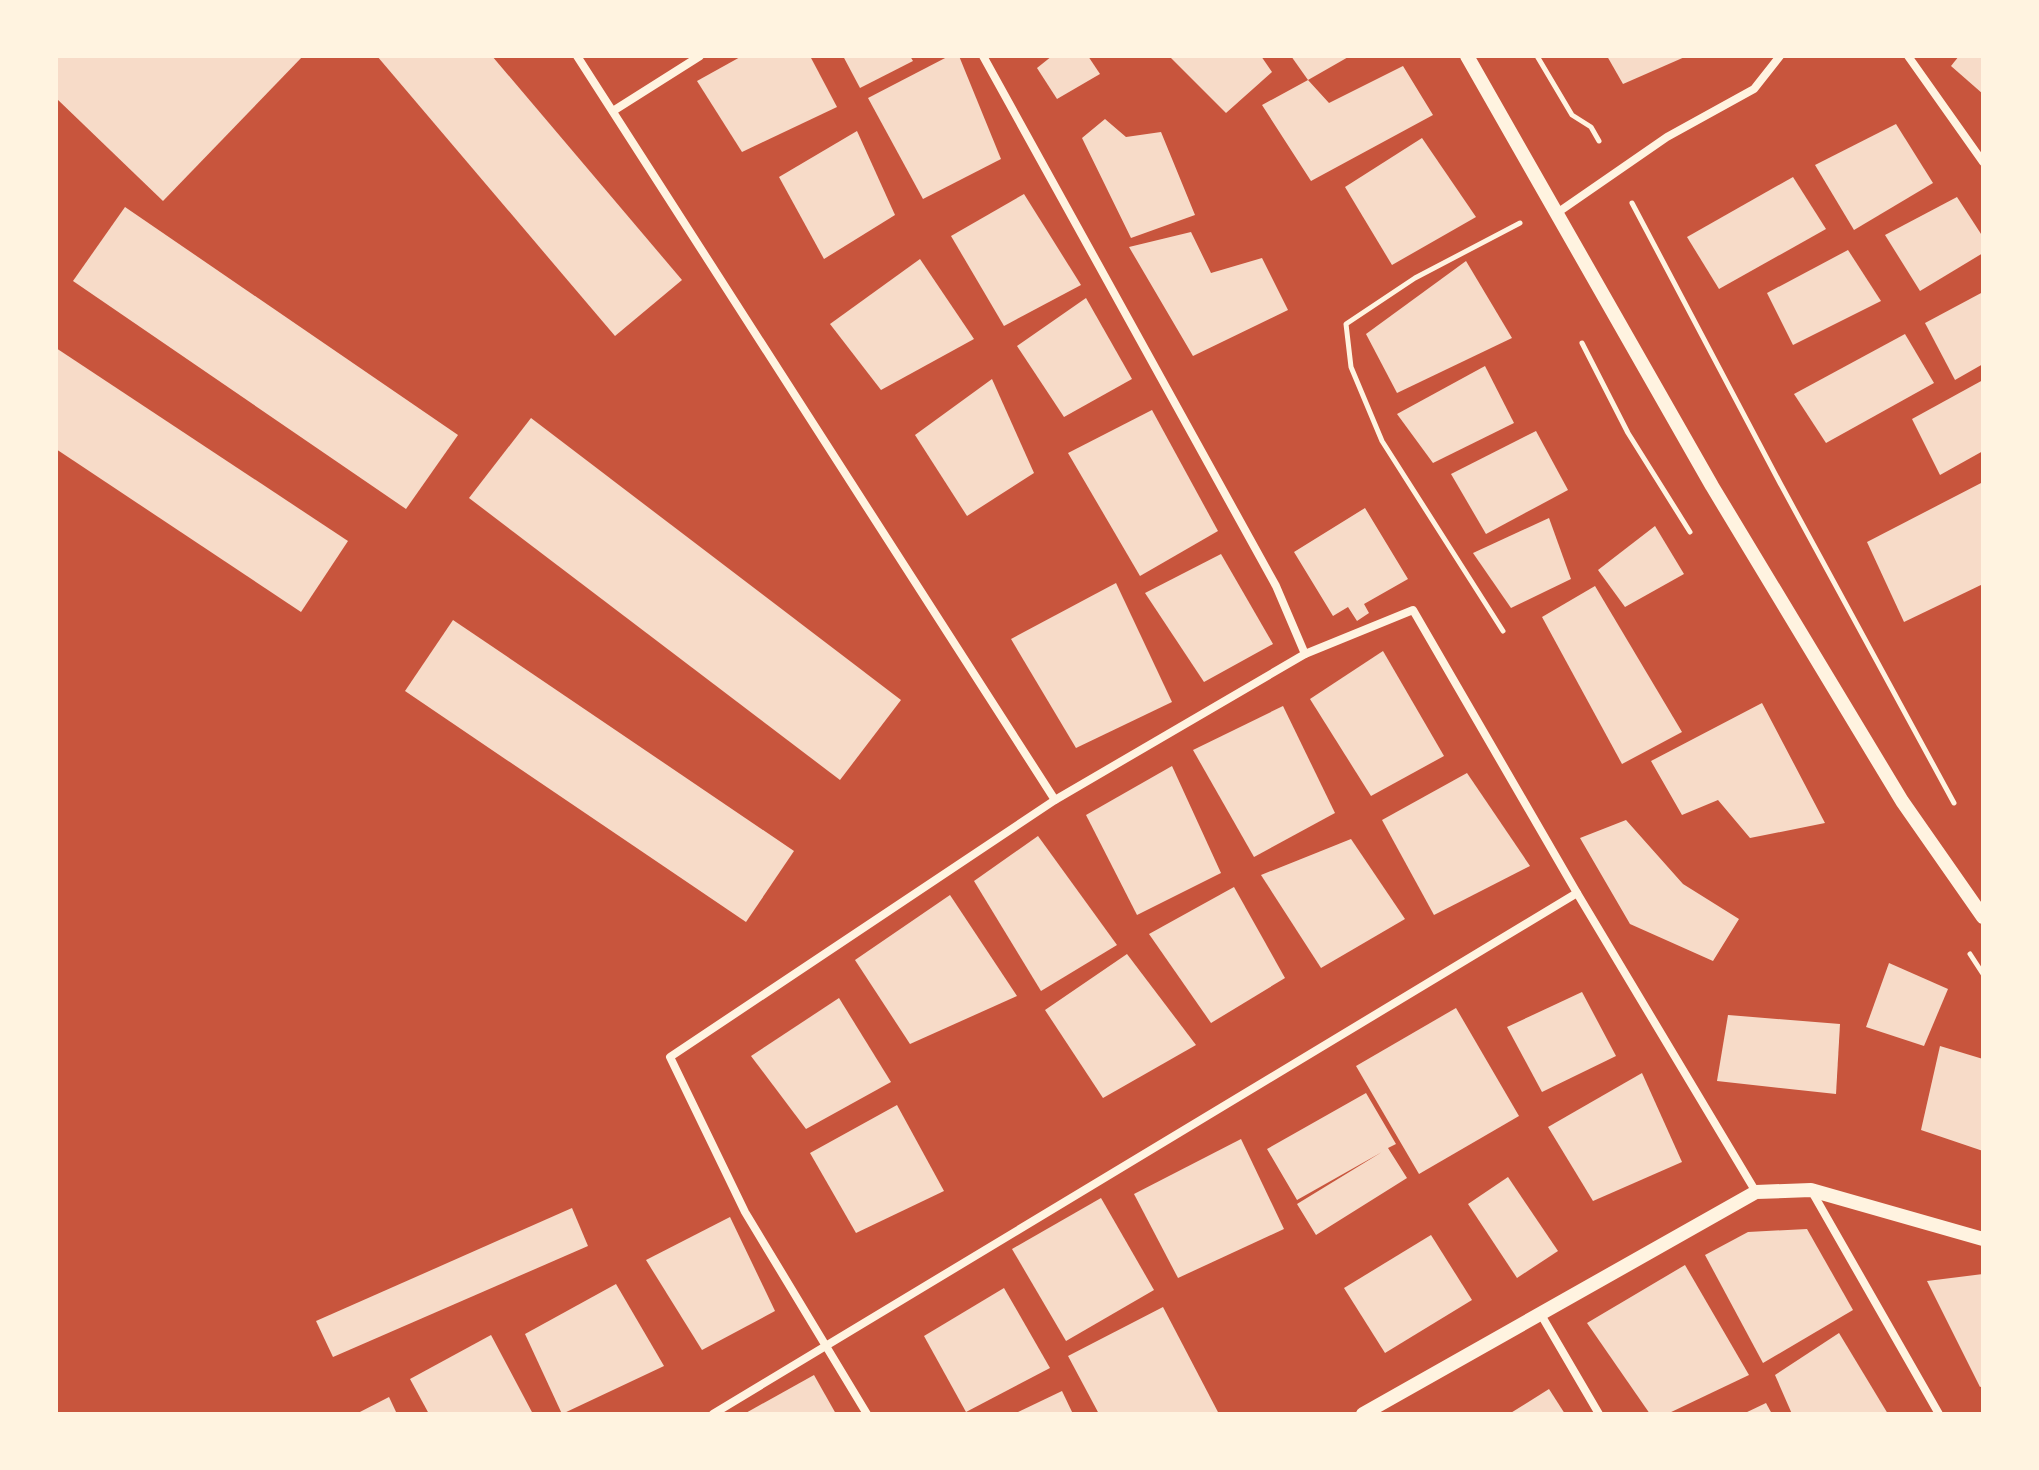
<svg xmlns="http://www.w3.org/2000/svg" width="2039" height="1470" viewBox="0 0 2039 1470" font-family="Montserrat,sans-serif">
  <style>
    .building { fill: #f7dbc8 }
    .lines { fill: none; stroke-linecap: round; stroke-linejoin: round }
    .path { stroke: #fff3e0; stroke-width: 5 }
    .minor { stroke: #fff3e0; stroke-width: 8 }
    .tertiary { stroke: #fff3e0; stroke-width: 14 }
  </style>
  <rect width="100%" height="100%" fill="#c8553d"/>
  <g class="building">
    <path d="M 56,56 L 303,56 L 163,201 L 56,98 Z"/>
    <path d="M 377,56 L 492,56 L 682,280 L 615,336 Z"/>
    <path d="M 742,56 L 810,56 L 837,107 L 742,152 L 697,81 Z"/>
    <path d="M 843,56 L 910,56 L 913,61 L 860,88 Z"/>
    <path d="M 949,56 L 959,56 L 1001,159 L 923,199 L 868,98 Z"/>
    <path d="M 1052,56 L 1088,56 L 1100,74 L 1057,99 L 1037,68 Z"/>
    <path d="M 1169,56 L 1261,56 L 1272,72 L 1226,113 Z"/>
    <path d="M 1291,56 L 1350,56 L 1308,80 Z"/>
    <path d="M 1607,56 L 1687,56 L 1623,84 Z"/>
    <path d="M 1959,56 L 1983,56 L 1983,94 L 1951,66 Z"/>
    <path d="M 1403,66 L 1433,115 L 1311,181 L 1262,105 L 1308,80 L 1329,103 Z"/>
    <path d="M 1105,119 L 1126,137 L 1161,132 L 1195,215 L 1131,238 L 1082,138 Z"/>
    <path d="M 1896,124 L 1933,183 L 1854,230 L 1815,165 Z"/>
    <path d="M 857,131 L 895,215 L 824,259 L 779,177 Z"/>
    <path d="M 1422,138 L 1476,217 L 1392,265 L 1345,187 Z"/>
    <path d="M 1793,177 L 1826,229 L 1719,289 L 1687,237 Z"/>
    <path d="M 1024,194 L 1081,285 L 1004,326 L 951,236 Z"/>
    <path d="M 1957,197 L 1983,237 L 1983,253 L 1920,291 L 1885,235 Z"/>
    <path d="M 125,207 L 458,435 L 406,509 L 73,281 Z"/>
    <path d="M 1191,232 L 1211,273 L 1262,258 L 1288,310 L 1193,356 L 1129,247 Z"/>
    <path d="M 1848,250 L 1881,301 L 1793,345 L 1767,293 Z"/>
    <path d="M 920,259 L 974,339 L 881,390 L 830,324 Z"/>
    <path d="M 1466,261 L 1512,338 L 1397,393 L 1366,334 Z"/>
    <path d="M 1983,292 L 1983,364 L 1955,380 L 1925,323 Z"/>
    <path d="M 1086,298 L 1132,379 L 1064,417 L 1017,346 Z"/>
    <path d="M 1905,334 L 1934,383 L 1826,443 L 1794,394 Z"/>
    <path d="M 56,348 L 348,541 L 301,612 L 56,449 Z"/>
    <path d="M 1485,366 L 1514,423 L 1433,463 L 1397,414 Z"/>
    <path d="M 992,379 L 1034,473 L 967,516 L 915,435 Z"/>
    <path d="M 1983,380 L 1983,451 L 1940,475 L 1912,419 Z"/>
    <path d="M 1152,410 L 1218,531 L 1140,576 L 1068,453 Z"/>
    <path d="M 531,418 L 901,700 L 840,780 L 469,498 Z"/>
    <path d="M 1536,431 L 1568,490 L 1486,534 L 1451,474 Z"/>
    <path d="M 1983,482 L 1983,584 L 1904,622 L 1867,542 Z"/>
    <path d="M 1365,508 L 1408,579 L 1364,604 L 1369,613 L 1357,621 L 1348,607 L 1333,616 L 1294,552 Z"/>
    <path d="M 1549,518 L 1571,579 L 1511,608 L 1473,553 Z"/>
    <path d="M 1655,526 L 1684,574 L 1625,607 L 1598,570 Z"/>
    <path d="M 1221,554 L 1273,644 L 1204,682 L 1145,593 Z"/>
    <path d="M 1116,583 L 1172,702 L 1076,748 L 1011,639 Z"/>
    <path d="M 1595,586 L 1682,732 L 1622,764 L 1542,617 Z"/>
    <path d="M 453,620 L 794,851 L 746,922 L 405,691 Z"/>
    <path d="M 1383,651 L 1444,756 L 1371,796 L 1310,699 Z"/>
    <path d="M 1762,703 L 1825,823 L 1750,838 L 1718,800 L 1682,815 L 1651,761 Z"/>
    <path d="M 1283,706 L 1335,813 L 1254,857 L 1193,750 Z"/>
    <path d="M 1172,766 L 1221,873 L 1137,915 L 1086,815 Z"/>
    <path d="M 1467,773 L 1530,866 L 1434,915 L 1382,820 Z"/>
    <path d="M 1626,820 L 1683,884 L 1739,919 L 1713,961 L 1630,924 L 1580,838 Z"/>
    <path d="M 1038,836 L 1117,945 L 1041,991 L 974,881 Z"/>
    <path d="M 1351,839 L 1405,919 L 1321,968 L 1261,875 Z"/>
    <path d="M 1234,887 L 1285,978 L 1211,1023 L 1149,934 Z"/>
    <path d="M 950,895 L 1017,996 L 910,1044 L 855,960 Z"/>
    <path d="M 1127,954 L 1196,1045 L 1103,1098 L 1045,1010 Z"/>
    <path d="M 1889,963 L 1948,989 L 1924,1046 L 1866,1027 Z"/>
    <path d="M 1582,992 L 1616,1056 L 1542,1092 L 1507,1027 Z"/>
    <path d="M 839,998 L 891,1082 L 806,1129 L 751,1056 Z"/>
    <path d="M 1456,1008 L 1519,1116 L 1419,1174 L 1356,1066 Z"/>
    <path d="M 1728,1015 L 1840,1024 L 1836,1094 L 1717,1081 Z"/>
    <path d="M 1940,1046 L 1983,1059 L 1983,1151 L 1921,1130 Z"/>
    <path d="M 1642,1073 L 1682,1162 L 1593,1201 L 1548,1127 Z"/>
    <path d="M 1366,1093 L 1396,1144 L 1388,1148 L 1407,1178 L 1316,1235 L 1297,1204 L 1382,1152 L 1297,1200 L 1267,1149 Z"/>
    <path d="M 897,1105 L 944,1191 L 856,1233 L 810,1153 Z"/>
    <path d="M 1241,1139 L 1284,1229 L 1178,1278 L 1134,1194 Z"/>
    <path d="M 1508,1177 L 1558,1251 L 1517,1278 L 1468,1204 Z"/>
    <path d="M 1101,1198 L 1154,1290 L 1066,1341 L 1012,1249 Z"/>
    <path d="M 572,1208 L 588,1246 L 333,1357 L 316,1321 Z"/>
    <path d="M 730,1217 L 775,1311 L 702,1350 L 646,1260 Z"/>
    <path d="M 1807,1229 L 1853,1310 L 1763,1363 L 1705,1255 L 1748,1232 Z"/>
    <path d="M 1431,1235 L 1472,1300 L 1385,1353 L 1344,1288 Z"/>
    <path d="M 1685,1265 L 1749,1375 L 1667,1414 L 1650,1414 L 1587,1323 Z"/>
    <path d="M 1983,1274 L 1983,1386 L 1980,1387 L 1927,1281 Z"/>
    <path d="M 616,1284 L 664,1366 L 562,1414 L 525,1334 Z"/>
    <path d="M 1004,1288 L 1050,1368 L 966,1412 L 924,1336 Z"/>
    <path d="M 1163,1307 L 1219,1414 L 1099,1414 L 1068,1356 Z"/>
    <path d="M 1839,1333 L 1888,1414 L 1792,1414 L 1775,1375 Z"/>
    <path d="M 491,1335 L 533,1414 L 429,1414 L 410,1379 Z"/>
    <path d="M 814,1375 L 836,1414 L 744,1414 Z"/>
    <path d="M 1549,1389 L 1565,1414 L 1509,1414 Z"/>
    <path d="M 1062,1391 L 1073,1414 L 1014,1414 Z"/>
    <path d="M 389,1397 L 397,1414 L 356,1414 Z"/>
    <path d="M 1766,1403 L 1772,1414 L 1743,1414 Z"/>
  </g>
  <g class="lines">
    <g class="path">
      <path d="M 1537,56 L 1572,115 L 1591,127 L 1599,141"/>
      <path d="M 1632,203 L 1780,483 L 1954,803"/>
      <path d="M 1582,343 L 1628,433 L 1690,532"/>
      <path d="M 1503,631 L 1382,441 L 1351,367 L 1346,324 L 1415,278 L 1520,223"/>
      <path d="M 1970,954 L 1983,974"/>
    </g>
    <g class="minor">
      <path d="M 577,56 L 1055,800"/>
      <path d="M 983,56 L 1276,586 L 1305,654"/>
      <path d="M 1908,56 L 1983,162"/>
      <path d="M 613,111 L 700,56"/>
      <path d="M 1557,213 L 1667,137 L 1754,89 L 1780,56"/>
      <path d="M 1811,1190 L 1939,1414"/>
      <path d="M 1540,1313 L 1599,1414"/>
      <path d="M 713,1414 L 1577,893"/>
      <path d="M 867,1414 L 745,1212 L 670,1057 L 1055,800 L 1305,654 L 1413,610 L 1577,893 L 1756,1192"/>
    </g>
    <g class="tertiary">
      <path d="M 1467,56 L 1712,486 L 1902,801 L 1983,917"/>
      <path d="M 1363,1414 L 1756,1192 L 1811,1190 L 1983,1239"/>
    </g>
  </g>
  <rect width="2039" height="1470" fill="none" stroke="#fff3e0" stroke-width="116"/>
</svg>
